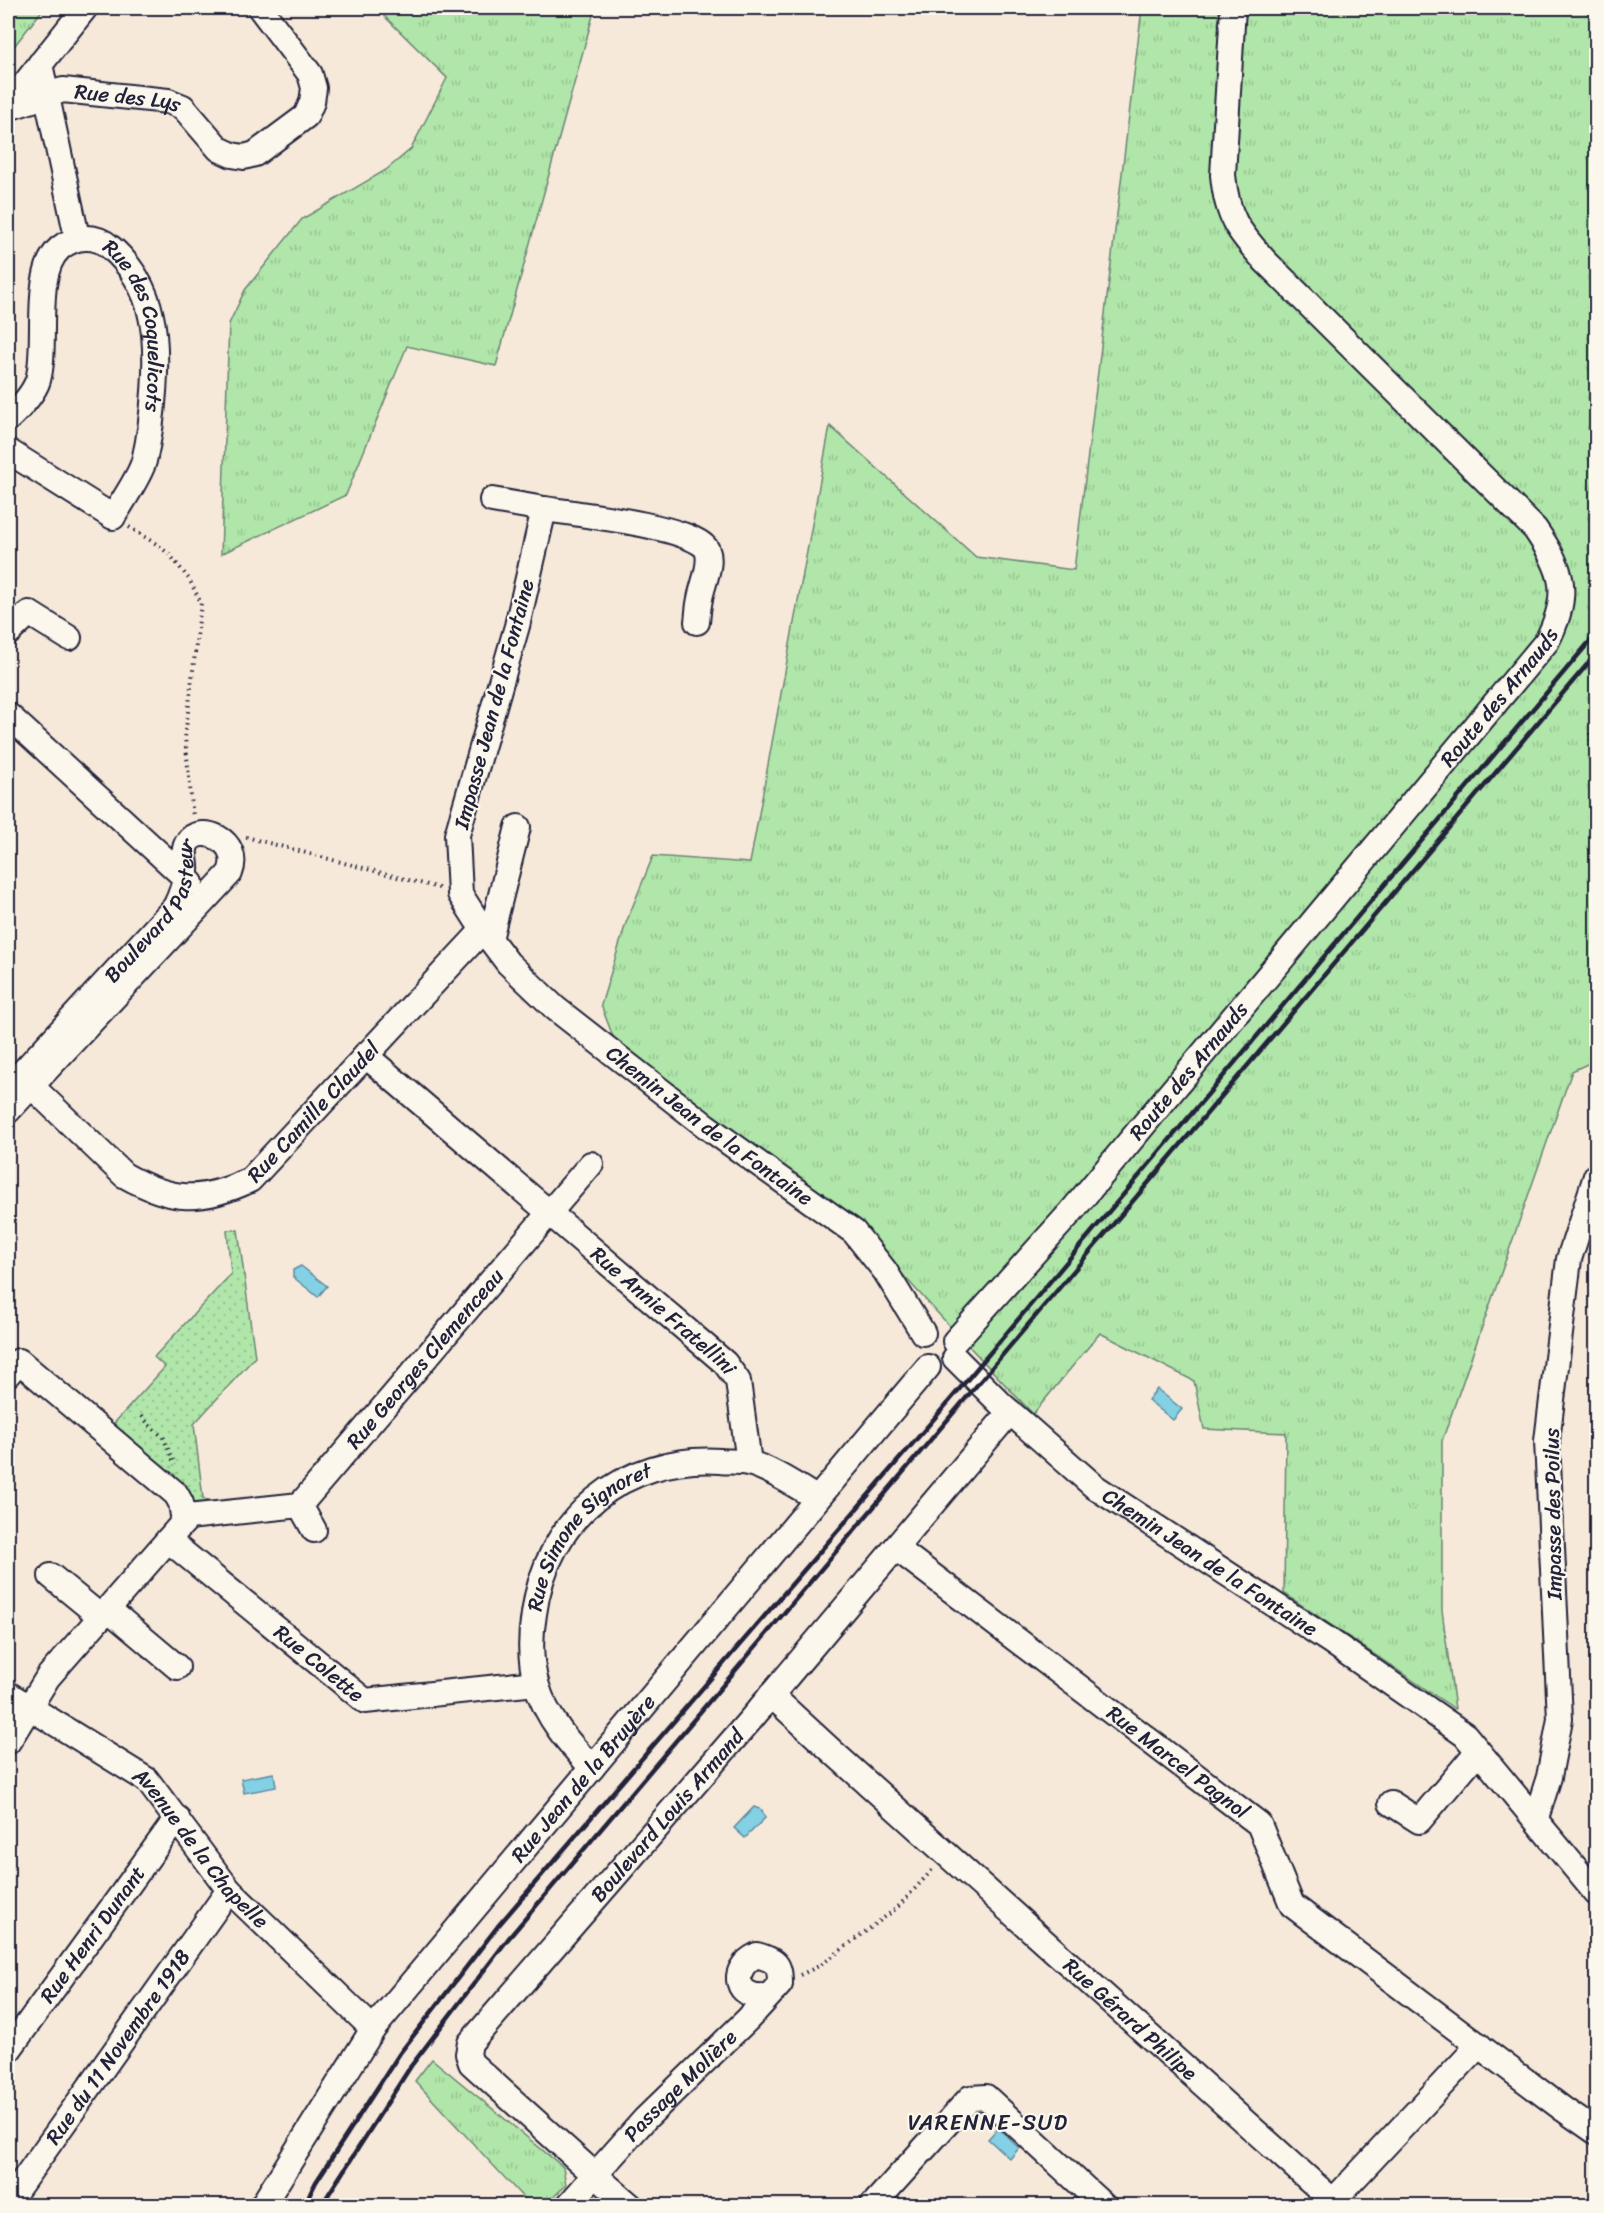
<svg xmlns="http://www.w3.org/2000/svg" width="1604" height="2213" viewBox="0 0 1604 2213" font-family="Sriracha,sans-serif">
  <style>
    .grass { fill: url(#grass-tufts); stroke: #698472; stroke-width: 1.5 }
    .park { fill: url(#park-dots); stroke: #698472; stroke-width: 1.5 }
    .water { fill: #84d0e4; stroke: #5d8aa0; stroke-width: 1.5 }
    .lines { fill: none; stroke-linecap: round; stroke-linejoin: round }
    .minor-casing { stroke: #22223b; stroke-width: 28 }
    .path { stroke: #22223b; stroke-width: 4; stroke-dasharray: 1.5 4.5; stroke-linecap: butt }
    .minor { stroke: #fbf7ec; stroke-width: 24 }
    .rail { stroke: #22223b; stroke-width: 4.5 }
    .labels { text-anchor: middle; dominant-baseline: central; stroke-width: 4.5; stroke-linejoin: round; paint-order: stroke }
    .street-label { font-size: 21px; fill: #22223b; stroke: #fbf7ec }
    .neighbourhood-label { font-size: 22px; letter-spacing: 1.5px; fill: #22223b; stroke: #fbf7ec }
  </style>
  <defs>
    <pattern id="grass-tufts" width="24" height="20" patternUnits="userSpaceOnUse" patternTransform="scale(1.5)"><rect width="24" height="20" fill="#b0e6a9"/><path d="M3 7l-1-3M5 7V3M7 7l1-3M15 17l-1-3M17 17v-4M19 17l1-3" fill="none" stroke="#97c592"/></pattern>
    <pattern id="park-dots" width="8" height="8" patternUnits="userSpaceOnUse" patternTransform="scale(1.5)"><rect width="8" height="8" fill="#b0e6a9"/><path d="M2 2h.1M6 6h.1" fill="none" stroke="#97c592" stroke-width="1.8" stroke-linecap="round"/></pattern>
  </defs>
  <rect width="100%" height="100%" fill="#f6e9da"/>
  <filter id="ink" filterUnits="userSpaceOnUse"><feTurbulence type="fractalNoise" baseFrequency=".0167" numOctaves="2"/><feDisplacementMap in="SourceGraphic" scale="12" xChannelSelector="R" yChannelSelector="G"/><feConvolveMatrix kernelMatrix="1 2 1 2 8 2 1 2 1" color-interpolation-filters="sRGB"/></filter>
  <g filter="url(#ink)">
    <g class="grass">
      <path d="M 8,8 L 44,8 L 8,54 Z"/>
      <path d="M 376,8 L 595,8 L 496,366 L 407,346 L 346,495 L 221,554 L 229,324 L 245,290 L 302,219 L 386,170 L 411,149 L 447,78 Z"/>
      <path d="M 1142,8 L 1596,8 L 1596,1060 L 1572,1071 L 1442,1441 L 1442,1610 L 1455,1709 L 1284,1593 L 1286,1433 L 1204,1429 L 1194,1381 L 1100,1333 L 1033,1414 L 945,1321 L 850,1217 L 617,1047 L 601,1005 L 626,923 L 653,856 L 750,863 L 830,426 L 976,557 L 1074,570 Z"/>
      <path d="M 432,2059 L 563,2167 L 566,2185 L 545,2205 L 530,2205 L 415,2081 Z"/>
    </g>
    <path class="park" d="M 227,1230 L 238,1230 L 255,1357 L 194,1424 L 203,1498 L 211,1503 L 185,1507 L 108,1430 L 165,1367 L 154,1357 L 231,1274 Z"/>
    <g class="water">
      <path d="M 301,1266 L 327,1286 L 318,1297 L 293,1277 L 293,1270 Z"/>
      <path d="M 1157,1389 L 1182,1409 L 1173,1420 L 1148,1400 Z"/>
      <path d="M 274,1773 L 276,1787 L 244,1793 L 241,1779 Z"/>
      <path d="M 754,1807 L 762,1810 L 765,1818 L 745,1838 L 734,1828 Z"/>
      <path d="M 998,2128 L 1019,2148 L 1010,2159 L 988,2139 Z"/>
    </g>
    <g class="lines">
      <g class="minor-casing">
        <g id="minor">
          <path d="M 40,64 L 77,237"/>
          <path d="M 8,105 L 85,8"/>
          <path id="s1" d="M 8,108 L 63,90 L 168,101 L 183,107 L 219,149 L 232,155 L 244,157 L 255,154 L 306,116 L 312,102 L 314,88 L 310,74 L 260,8"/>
          <path id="s2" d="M 8,419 C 19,409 33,395 38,380 C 48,344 32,272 60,248 C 75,236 95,234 110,247 C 130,263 146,290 151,316 C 160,354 153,423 144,461 C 140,476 122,502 113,517 L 8,451"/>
          <path d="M 492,500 L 544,509"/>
          <path id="s3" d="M 697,622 C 698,615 698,607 700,599 C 702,585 713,564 707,550 C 697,527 572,513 544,509 L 517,626 L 457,835 L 460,894 L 483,930 L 508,963 L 555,1008 L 706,1126 L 854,1232 L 885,1271 L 923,1333"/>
          <path d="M 8,633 L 29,613 L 69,638"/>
          <path d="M 8,715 L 191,883"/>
          <path d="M 490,939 L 518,827"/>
          <path id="s4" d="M 365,1055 L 725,1363 L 738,1381 L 749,1463"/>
          <path id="s5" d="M 20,1075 L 124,1175 C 172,1202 201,1203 250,1180 L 483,930"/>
          <path id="s6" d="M 8,1088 L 175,907 C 181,895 185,884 186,871 C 187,861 182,852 187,843 C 199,822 243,840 230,873 L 8,1111"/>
          <path id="s7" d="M 955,1341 L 1071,1212 L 1547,641 C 1571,594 1564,571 1535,529 L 1265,261 C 1237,230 1227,217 1223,175 L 1233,8"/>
          <path id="s8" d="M 955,1358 L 1002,1405 L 1095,1487 L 1330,1641 L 1465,1735 L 1596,1893"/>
          <path d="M 8,1374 L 19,1361 L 176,1494 L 181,1503 L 184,1522"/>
          <path d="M 300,1505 L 314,1530"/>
          <path id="s9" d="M 168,1540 L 365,1701 L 536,1683"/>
          <path id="s10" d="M 896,1548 L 1259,1824 L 1292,1905 L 1563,2109 L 1596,2132"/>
          <path d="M 51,1576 L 101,1617"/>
          <path d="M 108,1609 L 177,1667"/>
          <path id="s11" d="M 8,1694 L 147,1780 L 229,1890 L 373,2029"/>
          <path id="s12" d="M 771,1695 L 835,1754 L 1333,2201 L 1479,2045"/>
          <path id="s13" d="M 8,1742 L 48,1677 L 188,1517 L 300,1505 L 591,1164"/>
          <path id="s14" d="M 592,1768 C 569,1743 547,1719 537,1686 C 530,1663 530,1637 534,1614 C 546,1518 624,1455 720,1461 C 729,1462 739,1461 748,1463 C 768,1467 798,1487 816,1498"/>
          <path d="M 1391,1803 L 1419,1821 L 1478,1751"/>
          <path d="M 1536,1818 L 1549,1777 L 1560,1719 L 1547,1441 L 1569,1259 L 1596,1176"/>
          <path id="s15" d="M 8,2051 L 177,1818"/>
          <path id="s16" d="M 8,2202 L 229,1890"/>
          <path id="s17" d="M 262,2206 L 373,2029 L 928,1367"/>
          <path id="s18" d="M 568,2206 L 595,2175 L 471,2063 L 468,2054 L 470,2043 L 752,1718 L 1010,1412"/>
          <path id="s19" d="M 631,2206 L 595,2175 L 645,2119 L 748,2019 L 780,1984 C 780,1963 776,1961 757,1955 C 728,1969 736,2000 767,1996"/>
          <path d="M 872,2206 L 970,2098 L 986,2097 L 1104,2206"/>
        </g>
      </g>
      <g class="path">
        <path d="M 129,527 L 158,545 L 170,555 L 189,579 L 201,603 L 185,737 L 193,817"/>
        <path d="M 1590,733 L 1596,780"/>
        <path d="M 246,837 L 439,888"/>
        <path d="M 142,1416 L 149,1425 L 163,1437 L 175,1465"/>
        <path d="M 800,1975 L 821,1965 L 897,1908 L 934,1868"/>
      </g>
      <use href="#minor" class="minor"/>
      <g class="rail">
        <path d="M 304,2206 L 316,2182 L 400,2053 L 498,1926 L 951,1399 L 1596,634"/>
        <path d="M 321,2206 L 411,2066 L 508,1939 L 1596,654"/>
      </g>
    </g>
  </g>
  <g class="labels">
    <g class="street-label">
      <text stroke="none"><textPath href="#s1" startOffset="123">Rue des Lys</textPath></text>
      <text stroke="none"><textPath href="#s2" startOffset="327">Rue des Coquelicots</textPath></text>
      <text stroke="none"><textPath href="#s7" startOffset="843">Route des Arnauds</textPath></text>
      <text transform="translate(494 704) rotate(-75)">Impasse Jean de la Fontaine</text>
      <text stroke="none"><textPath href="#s6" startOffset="232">Boulevard Pasteur</textPath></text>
      <text stroke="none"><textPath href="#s7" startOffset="357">Route des Arnauds</textPath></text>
      <text stroke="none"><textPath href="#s5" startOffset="370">Rue Camille Claudel</textPath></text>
      <text stroke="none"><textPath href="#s3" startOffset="984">Chemin Jean de la Fontaine</textPath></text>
      <text stroke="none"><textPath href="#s4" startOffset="393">Rue Annie Fratellini</textPath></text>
      <text stroke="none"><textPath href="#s13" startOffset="594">Rue Georges Clemenceau</textPath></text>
      <text transform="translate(1553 1514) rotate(-91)">Impasse des Poilus</text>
      <text stroke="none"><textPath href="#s14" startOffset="272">Rue Simone Signoret</textPath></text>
      <text stroke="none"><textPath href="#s8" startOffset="328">Chemin Jean de la Fontaine</textPath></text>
      <text stroke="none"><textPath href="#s9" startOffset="195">Rue Colette</textPath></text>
      <text stroke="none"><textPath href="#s10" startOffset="354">Rue Marcel Pagnol</textPath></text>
      <text stroke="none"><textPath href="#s17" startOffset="536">Rue Jean de la Bruyère</textPath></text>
      <text stroke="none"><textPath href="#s18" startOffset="530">Boulevard Louis Armand</textPath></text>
      <text stroke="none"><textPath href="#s11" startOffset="250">Avenue de la Chapelle</textPath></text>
      <text stroke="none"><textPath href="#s15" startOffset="144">Rue Henri Dunant</textPath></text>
      <text stroke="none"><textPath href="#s12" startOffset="484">Rue Gérard Philipe</textPath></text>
      <text stroke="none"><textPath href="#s16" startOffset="190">Rue du 11 Novembre 1918</textPath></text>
      <text stroke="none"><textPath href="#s19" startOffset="171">Passage Molière</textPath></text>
    </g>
    <g class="neighbourhood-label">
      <text x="988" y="2122">VARENNE-SUD</text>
    </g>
  </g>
  <rect width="1604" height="2213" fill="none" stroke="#fbf7ec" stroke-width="30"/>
  <rect x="15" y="15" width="1574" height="2183" fill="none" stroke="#22223b" stroke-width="2" filter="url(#ink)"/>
</svg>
